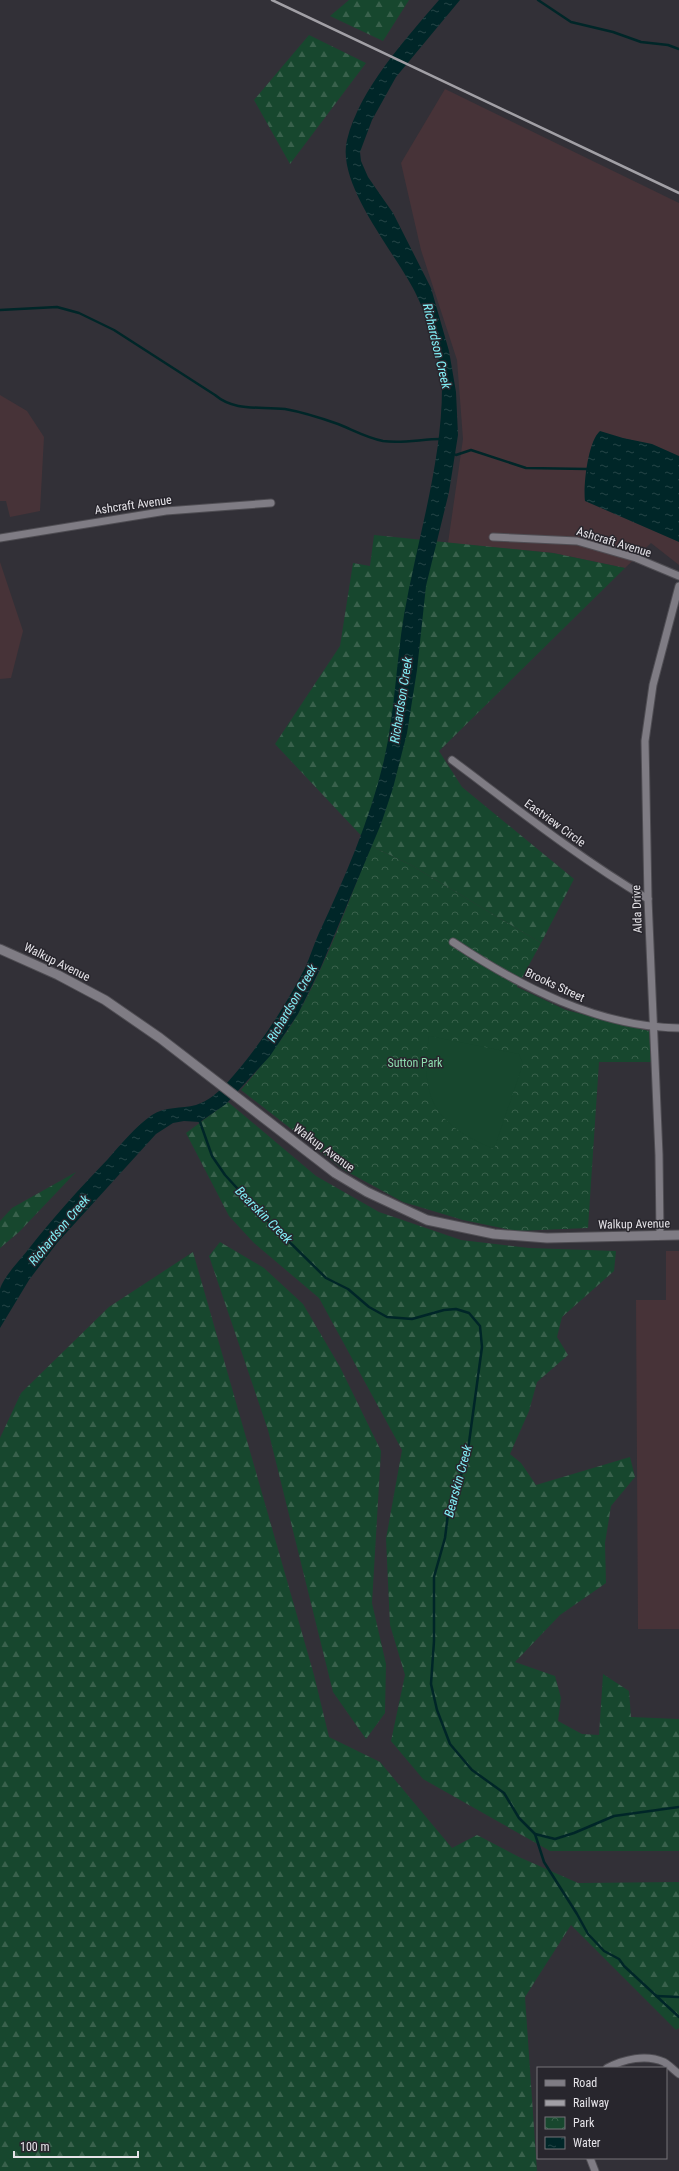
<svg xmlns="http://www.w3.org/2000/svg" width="679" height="2171" viewBox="0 0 679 2171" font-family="'Roboto Condensed',sans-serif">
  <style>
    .industrial { fill: #473338 }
    .forest { fill: url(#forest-firs) }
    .park { fill: url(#park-crowns) }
    .pitch { fill: #17472e }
    .water { fill: url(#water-ripples) }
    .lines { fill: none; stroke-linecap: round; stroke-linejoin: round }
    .stream { stroke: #002628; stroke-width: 2.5 }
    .minor-casing { stroke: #4f4d53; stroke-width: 9 }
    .tertiary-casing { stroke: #4f4d53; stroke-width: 11 }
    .minor { stroke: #7f7c84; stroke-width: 7 }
    .tertiary { stroke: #7f7c84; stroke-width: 9 }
    .rail { stroke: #a2a0a6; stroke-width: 2.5 }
    .labels { text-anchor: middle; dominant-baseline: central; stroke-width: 3; stroke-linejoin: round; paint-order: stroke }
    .street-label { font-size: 12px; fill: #e5e3e8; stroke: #28262d }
    .park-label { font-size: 12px; fill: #8ddcae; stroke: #28262d }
    .water-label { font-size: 13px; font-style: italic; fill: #81eff6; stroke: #28262d }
  </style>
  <defs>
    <pattern id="forest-firs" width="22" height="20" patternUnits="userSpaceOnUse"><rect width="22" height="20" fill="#17472e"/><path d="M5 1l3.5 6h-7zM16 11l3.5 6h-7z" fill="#39614c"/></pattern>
    <pattern id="park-crowns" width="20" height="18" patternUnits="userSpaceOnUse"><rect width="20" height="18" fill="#17472e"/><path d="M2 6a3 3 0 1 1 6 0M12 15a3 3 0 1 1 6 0" fill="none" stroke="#39614c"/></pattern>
    <pattern id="water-ripples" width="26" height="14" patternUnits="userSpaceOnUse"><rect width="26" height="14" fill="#002628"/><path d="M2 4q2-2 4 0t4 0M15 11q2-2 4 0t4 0" fill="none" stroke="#254547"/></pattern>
  </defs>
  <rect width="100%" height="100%" fill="#323037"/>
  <g class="industrial">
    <path d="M 445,89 L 679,203 L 679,565 L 651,543 L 625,568 L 553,553 L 448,543 L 463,439 L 457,360 L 421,250 L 401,163 Z"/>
    <path d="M 0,395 L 27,411 L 44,437 L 40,511 L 10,517 L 6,501 L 0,501 Z"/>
    <path d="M 0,562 L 23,631 L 11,678 L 0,679 Z"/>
    <path d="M 666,1251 L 679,1251 L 679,1629 L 638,1629 L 636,1300 L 666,1300 Z"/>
  </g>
  <g class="forest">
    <path d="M 349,0 L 409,0 L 383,41 L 330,16 Z"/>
    <path d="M 309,35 L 366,63 L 290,164 L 254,100 Z"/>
    <path d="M 374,535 L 553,553 L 625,568 L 439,751 L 462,787 L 574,879 L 541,943 L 411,865 L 371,846 L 275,744 L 340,646 L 353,563 L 370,566 Z"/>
    <path d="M 228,1102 L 316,1176 L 379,1212 L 461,1240 L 529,1248 L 616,1251 L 614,1271 L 562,1317 L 557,1337 L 568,1355 L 537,1382 L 529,1411 L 510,1454 L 521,1463 L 536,1485 L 630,1457 L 635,1477 L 611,1506 L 605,1543 L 606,1583 L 560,1615 L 515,1662 L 555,1676 L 561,1698 L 558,1721 L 582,1734 L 599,1735 L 603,1674 L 629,1691 L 631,1717 L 679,1719 L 679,1851 L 550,1851 L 423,1779 L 391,1741 L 405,1675 L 390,1625 L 386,1539 L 402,1450 L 319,1298 L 254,1243 L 229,1216 L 186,1133 Z"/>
    <path d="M 76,1172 L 19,1232 L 0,1248 L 0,1221 L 12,1208 Z"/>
    <path d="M 220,1242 L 264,1268 L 303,1304 L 340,1367 L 381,1451 L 372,1603 L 386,1664 L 385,1713 L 366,1739 L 333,1692 L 268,1430 L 209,1256 Z"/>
    <path d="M 193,1252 L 314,1675 L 329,1737 L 380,1762 L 452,1848 L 477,1835 L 519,1857 L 578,1883 L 679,1882 L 679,2028 L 676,2030 L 571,1925 L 525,1997 L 537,2171 L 0,2171 L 0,1438 L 21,1393 L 109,1307 Z"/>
  </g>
  <path class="park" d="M 371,846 L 411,865 L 541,943 L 517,987 L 566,1010 L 649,1031 L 651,1062 L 599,1062 L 588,1228 L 516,1231 L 463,1220 L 403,1202 L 344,1170 L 241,1090 C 262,1065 282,1041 298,1014 C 328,961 348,902 371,846 Z"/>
  <path class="pitch" d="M 429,1036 L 519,1054 L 523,1064 L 494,1149 C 436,1125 419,1099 429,1036 Z"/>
  <g class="water">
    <path d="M 439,0 L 460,0 L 396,77 L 372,120 L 360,152 L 361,161 L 368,177 L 393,213 L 431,288 L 449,351 L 456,392 L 458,435 L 449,492 L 426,586 L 417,670 L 407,733 L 393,788 L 381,824 L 321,967 L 298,1014 L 270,1056 L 226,1104 L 200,1122 L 184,1121 L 173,1123 L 156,1134 L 57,1243 L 29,1280 L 0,1328 C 0,1316 0,1300 0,1289 C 3,1278 19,1261 27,1251 C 52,1219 79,1189 108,1159 C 121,1144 135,1127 152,1115 C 165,1106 181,1109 196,1105 C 208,1101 219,1092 227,1083 C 258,1048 284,1009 305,968 C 310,957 314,944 319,933 C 345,877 370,820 384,760 C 395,712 396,663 404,615 C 417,540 442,464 442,387 C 441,355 429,321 415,292 C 395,252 336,185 347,140 C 360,88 405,40 439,0 Z"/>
    <path d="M 600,431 L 623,438 L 652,444 L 679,456 L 679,542 L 585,501 C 583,486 588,441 600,431 Z"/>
  </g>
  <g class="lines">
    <g class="stream">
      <path d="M 538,0 L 571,22 L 613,32 L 641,42 L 668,45 L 679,49"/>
      <path d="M 0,310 L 57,307 L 79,313 L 114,330 L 215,395 C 235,412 260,406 285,409 C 302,412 321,418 338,424 C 353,430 367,438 383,441 C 402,444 422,439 441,439"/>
      <path d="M 452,453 L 456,455 L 471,450 L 526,468 L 587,469 L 589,472"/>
      <path d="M 199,1119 L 212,1156 L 225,1175 L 259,1212 L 326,1278 L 348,1289 L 369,1307 L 387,1317 L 412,1319 L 444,1310 L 456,1309 L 469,1313 L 480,1326 L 482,1347 L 468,1450 L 463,1470 L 449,1506 L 445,1538 L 434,1577 L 434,1641 L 431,1684 L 437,1710 L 450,1744 L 472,1770 L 504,1793 L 519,1818 L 535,1834 L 555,1839 L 574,1833 L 614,1816 L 679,1807"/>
      <path d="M 535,1834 L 544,1862 L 577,1914 L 588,1934 L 604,1951 L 619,1959 L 624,1966 L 679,2017"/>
      <path d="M 656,1996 L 679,1997"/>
    </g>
    <g class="minor-casing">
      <g id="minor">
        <path d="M 493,537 L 577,541 L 636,558 L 679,576"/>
        <path d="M 0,538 L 166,511 L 271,503"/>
        <path d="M 452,760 C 516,808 579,858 648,899"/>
        <path d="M 453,942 C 519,986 598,1027 679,1028"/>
        <path d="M 660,1235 L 659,1155 L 648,899 L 645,741 L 653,685 L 679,586"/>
        <path d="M 607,2068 C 624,2059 646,2054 664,2062 C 669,2065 674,2070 679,2074"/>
        <path d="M 590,2158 L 595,2171"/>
      </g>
    </g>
    <g class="tertiary-casing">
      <path id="tertiary" d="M 0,949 L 58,975 L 105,1000 L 160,1038 L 335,1173 L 367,1192 L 427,1220 L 494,1234 L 547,1238 L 679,1235"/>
    </g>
    <use href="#minor" class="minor"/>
    <use href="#tertiary" class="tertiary"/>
    <path class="rail" d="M 272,0 L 679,193"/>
  </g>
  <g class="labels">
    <g class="street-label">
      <text transform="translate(133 505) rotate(-8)">Ashcraft Avenue</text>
      <text transform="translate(614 542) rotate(17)">Ashcraft Avenue</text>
      <text transform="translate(555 823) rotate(36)">Eastview Circle</text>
      <text transform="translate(637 909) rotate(-92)">Alda Drive</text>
      <text transform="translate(57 962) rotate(26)">Walkup Avenue</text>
      <text transform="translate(555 985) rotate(25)">Brooks Street</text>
      <text transform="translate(324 1148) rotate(36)">Walkup Avenue</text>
      <text transform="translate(634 1224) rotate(-1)">Walkup Avenue</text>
    </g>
    <g class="park-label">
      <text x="415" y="1063">Sutton Park</text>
    </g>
    <g class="water-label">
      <text transform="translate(437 346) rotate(77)">Richardson Creek</text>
      <text transform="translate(401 700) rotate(-81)">Richardson Creek</text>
      <text transform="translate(292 1003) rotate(-60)">Richardson Creek</text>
      <text transform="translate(264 1215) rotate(45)">Bearskin Creek</text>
      <text transform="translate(59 1230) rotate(-50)">Richardson Creek</text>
      <text transform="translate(458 1481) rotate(-75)">Bearskin Creek</text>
    </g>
  </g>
  <rect x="537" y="2067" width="130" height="92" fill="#28262d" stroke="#747278"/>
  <rect x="545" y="2080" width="20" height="6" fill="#7f7c84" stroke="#747278"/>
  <text x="573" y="2087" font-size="12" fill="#e5e3e8">Road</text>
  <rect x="545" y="2100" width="20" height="6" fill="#a2a0a6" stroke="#747278"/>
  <text x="573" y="2107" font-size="12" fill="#e5e3e8">Railway</text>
  <rect x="545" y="2117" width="20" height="12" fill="url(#park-crowns)" stroke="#747278"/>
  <text x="573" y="2127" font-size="12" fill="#e5e3e8">Park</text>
  <rect x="545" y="2137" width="20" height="12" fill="url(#water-ripples)" stroke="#747278"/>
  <text x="573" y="2147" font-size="12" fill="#e5e3e8">Water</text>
  <path d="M14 2151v6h124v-6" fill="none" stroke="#e5e3e8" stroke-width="2"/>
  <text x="20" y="2151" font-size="12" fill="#e5e3e8" stroke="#28262d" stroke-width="3" paint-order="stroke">100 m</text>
</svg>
